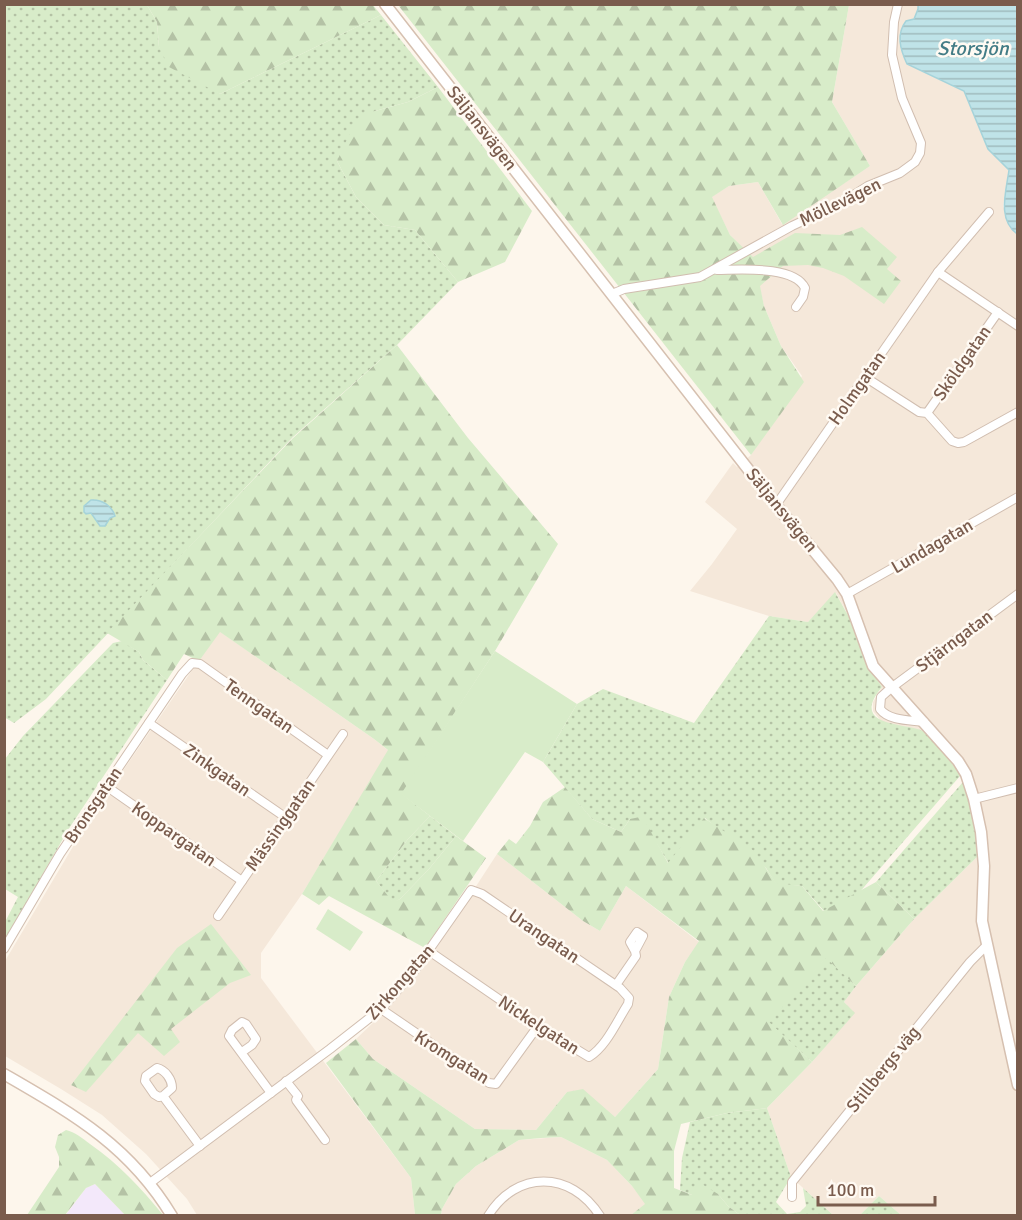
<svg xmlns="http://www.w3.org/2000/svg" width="1022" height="1220" viewBox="0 0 1022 1220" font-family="Signika,sans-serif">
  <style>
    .residential { fill: #f5e8da }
    .education { fill: #f3e8fa }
    .grass { fill: url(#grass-dots) }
    .forest { fill: url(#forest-firs) }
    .green { fill: #d8ecc9 }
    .water { fill: url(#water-rules); stroke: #a5d3da; stroke-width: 1.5 }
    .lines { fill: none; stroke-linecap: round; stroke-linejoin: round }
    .street-casing { stroke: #d1beb0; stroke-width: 10 }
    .secondary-casing { stroke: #d6c0b0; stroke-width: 13 }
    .street { stroke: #fff; stroke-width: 8 }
    .secondary { stroke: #fff; stroke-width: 10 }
    .labels { text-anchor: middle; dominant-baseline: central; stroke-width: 5; stroke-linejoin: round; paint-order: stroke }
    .street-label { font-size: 18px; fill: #7a5c4d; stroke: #fffaf3 }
    .water-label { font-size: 20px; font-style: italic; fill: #437c86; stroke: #fffaf3 }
  </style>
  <defs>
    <pattern id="grass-dots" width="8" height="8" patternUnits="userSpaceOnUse" patternTransform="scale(1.5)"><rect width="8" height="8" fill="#d8ecc9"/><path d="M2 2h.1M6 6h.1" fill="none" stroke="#b4c2a5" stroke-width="1.8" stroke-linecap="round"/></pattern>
    <pattern id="forest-firs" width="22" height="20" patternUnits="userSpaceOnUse" patternTransform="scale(1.5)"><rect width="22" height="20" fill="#d8ecc9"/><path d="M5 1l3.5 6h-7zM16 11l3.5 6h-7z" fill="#b4c2a5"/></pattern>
    <pattern id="water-rules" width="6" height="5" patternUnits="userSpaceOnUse" patternTransform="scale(1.5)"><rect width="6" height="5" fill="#bfe3e8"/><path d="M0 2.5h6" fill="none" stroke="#a0bbbe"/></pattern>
  </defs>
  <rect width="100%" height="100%" fill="#fdf6ec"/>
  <g class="residential">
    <path d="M 849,5 L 917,5 L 918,9 L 914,19 L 907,64 L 964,91 L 988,149 L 1009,170 L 1003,206 L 1016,234 L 1017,234 L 1017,1215 L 901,1215 L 879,1196 L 860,1215 L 833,1215 L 791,1177 L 767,1108 L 812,1062 L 854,1013 L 844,1002 L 856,986 L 914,919 L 978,856 L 963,782 L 956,768 L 924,731 L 888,724 L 881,721 L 873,711 L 873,702 L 882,687 L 867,664 L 850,619 L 836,593 L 808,622 L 769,616 L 690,591 L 712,564 L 737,529 L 705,502 L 733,463 L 737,467 L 751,455 L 802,376 L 781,346 L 764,306 L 753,258 L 730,235 L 711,197 L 729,186 L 758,182 L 782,224 L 870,166 L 832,102 Z"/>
    <path d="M 219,631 L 374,739 L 389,751 L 302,894 L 261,953 L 261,978 L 411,1178 L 415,1215 L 197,1215 L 187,1199 L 146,1154 L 102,1115 L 61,1089 L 5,1056 L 5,961 L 87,823 Z"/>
    <path d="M 497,854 L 583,921 L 600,931 L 626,886 L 699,942 L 685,962 L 669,997 L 658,1069 L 615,1117 L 567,1092 L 536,1130 L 475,1129 L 373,1059 L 356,1039 L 377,1019 L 430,957 Z"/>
    <path d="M 561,1137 L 607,1160 L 632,1186 L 646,1204 L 631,1215 L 441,1216 L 442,1209 L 456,1184 L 476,1166 L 519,1140 Z"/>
  </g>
  <path class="education" d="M 95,1184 L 125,1215 L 65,1216 L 86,1188 Z"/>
  <g class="grass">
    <path d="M 4,5 L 147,5 L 157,22 L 159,47 L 220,94 L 381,15 L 438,87 L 408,102 L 375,111 L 337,161 L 356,197 L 384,225 L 415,230 L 458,282 L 397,345 L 293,437 L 46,699 L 14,723 L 4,717 Z"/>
    <path d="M 835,592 L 850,619 L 867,664 L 882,687 C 847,729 910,722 925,732 C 933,737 955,766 960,776 L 858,894 L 824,911 L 802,886 L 776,884 L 766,868 L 705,818 L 669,864 L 657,844 L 630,819 L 621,832 L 592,819 L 543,762 L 577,704 L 603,689 L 694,723 L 769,616 L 808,622 Z"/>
    <path d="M 122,641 L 139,652 L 143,660 L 167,680 L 68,830 L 5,940 L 5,922 L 18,897 L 5,889 L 5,759 L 23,736 L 113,643 Z"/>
    <path d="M 963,782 L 974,812 L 978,856 L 914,919 L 876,882 Z"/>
    <path d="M 430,816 L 456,836 L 429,869 L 400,899 L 393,903 L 376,881 L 408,839 Z"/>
    <path d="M 826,957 L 856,986 L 844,1002 L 855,1013 L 812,1062 L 768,1022 Z"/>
    <path d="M 767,1108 L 791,1177 L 776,1202 L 787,1214 L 800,1212 L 806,1206 L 803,1188 L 833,1215 L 740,1215 L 728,1206 L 718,1194 L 692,1195 L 680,1190 L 682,1158 L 690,1122 L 727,1113 Z"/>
    <path d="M 879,1196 L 901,1215 L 860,1215 Z"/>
  </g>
  <g class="forest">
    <path d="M 373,5 L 381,15 L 220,94 L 169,67 L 159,47 L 157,22 L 147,5 Z"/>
    <path d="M 398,5 L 849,5 L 832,102 L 870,166 L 783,225 L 758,182 L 729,186 L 712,197 L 730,235 L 753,257 L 795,233 L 840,235 L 862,227 L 897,257 L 887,269 L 901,281 L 884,304 L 844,276 L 823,268 L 808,265 L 783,266 L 760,286 L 764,306 L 781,346 L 804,382 L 751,455 Z"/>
    <path d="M 438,87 L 532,211 L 505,262 L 458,282 L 415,230 L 384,225 L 356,197 L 337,161 L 354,125 L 363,117 L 375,111 L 408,102 Z"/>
    <path d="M 397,345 L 468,438 L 558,544 L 495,651 L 402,794 L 430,816 L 408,839 L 376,881 L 393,902 L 400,899 L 429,869 L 456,836 L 486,858 L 425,948 L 329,896 L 319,905 L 302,894 L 388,750 L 374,739 L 220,632 L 199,661 L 184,654 L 167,680 L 143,660 L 139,652 L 107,633 L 293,438 Z"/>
    <path d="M 565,787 L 592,819 L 621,832 L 630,819 L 640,817 L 646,823 L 668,863 L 704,818 L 754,851 L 776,883 L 802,886 L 823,911 L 876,882 L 914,919 L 856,986 L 826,958 L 769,1022 L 812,1062 L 767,1108 L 727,1113 L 681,1124 L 674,1151 L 674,1188 L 692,1195 L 700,1183 L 718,1194 L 728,1206 L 740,1215 L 631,1215 L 645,1204 L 632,1186 L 607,1160 L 561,1137 L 541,1138 L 519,1140 L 476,1166 L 456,1184 L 442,1209 L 441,1215 L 415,1215 L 411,1178 L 326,1063 L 356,1039 L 373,1059 L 475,1129 L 536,1130 L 567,1092 L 583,1089 L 615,1117 L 658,1069 L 669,997 L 685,962 L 699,941 L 626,886 L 600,931 L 583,921 L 497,854 L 509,839 L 516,844 L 530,826 L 543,802 Z"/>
    <path d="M 211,924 L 251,975 L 230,983 L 171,1029 L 180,1042 L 164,1056 L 138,1033 L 86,1092 L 71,1085 L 177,948 Z"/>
    <path d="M 66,1130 C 75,1132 82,1138 90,1144 C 119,1164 141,1188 163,1215 L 125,1215 L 95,1184 L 86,1188 L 65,1215 L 27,1215 L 59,1167 L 59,1157 L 55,1147 L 58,1135 Z"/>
  </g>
  <g class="green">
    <path d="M 495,651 L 577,704 L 543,762 L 525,752 L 463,841 L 401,794 Z"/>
    <path d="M 328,909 L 363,932 L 350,951 L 316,929 Z"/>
  </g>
  <g class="water">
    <path d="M 918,5 L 1017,5 L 1017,234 C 997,219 1006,192 1009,170 L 988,149 L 964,91 L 907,64 C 900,49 896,34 906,21 L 914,19 L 918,9 Z"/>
    <path d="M 91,500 C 102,499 112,506 115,516 L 110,518 L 105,526 L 100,526 L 91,513 L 86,514 L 84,512 L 84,506 Z"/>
  </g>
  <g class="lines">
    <g class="street-casing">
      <g id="street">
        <path d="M 989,212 L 938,272 L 1018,326"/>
        <path d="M 717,270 C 739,270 794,265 805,288 L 803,297 L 796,307"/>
        <path d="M 612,294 L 624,289 L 700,277 L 792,226 L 841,203 L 868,186 L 900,173 L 915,162 L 920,153 L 921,143 L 902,98 L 892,55 L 894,22 L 898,4"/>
        <path d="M 865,377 L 919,412 L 927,413 L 952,441 L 958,443 L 964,442 L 1018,412"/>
        <path d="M 927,413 L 998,312"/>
        <path d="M 776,505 L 938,272"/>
        <path d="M 847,594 L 1018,497"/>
        <path d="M 924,722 C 910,720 889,721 880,709 L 881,697 L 891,688 L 1018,594"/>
        <path d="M 149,723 L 285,817"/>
        <path d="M 106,786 L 242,881"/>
        <path d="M 974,799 L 1018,788"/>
        <path d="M 218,916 L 343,734"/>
        <path d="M 4,949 L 60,854 L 182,674 L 192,663 L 200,664 L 328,755"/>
        <path d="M 616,985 L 636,956 L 635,951 L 643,936 L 637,932 L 630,942 L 635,951"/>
        <path d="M 381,1009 L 489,1083 L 496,1084 L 538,1026"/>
        <path d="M 242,1052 L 252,1045 L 256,1039 L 246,1024 L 242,1022 L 232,1030 L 229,1036 L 271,1093"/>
        <path d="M 286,1081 L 298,1096 L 296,1100 L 325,1140"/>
        <path d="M 163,1096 L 159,1097 L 154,1094 L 145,1081 L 146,1076 L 157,1068 C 165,1070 172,1079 172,1088 L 163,1096 L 200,1146"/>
        <path d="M 150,1183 L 330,1049 L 381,1009 L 415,970 L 471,890 L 482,894 L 620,988 L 629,998 L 628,1004 C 617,1021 606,1047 589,1057 L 538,1026 L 429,951"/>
        <path d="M 792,1197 L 792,1182 L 970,962 L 987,945"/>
        <path d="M 488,1216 C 516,1170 571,1170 600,1216"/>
      </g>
    </g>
    <g class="secondary-casing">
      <g id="secondary">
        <path d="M 385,4 L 776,505 L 837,579 L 847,594 L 873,666 L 958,761 L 966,774 L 974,799 L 981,832 L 984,866 L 982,921 L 1018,1085"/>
        <path d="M 4,1074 C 73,1114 129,1145 172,1216"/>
      </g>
    </g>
    <use href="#street" class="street"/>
    <use href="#secondary" class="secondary"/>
  </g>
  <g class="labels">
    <g class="street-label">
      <text transform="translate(482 128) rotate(52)">Säljansvägen</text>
      <text transform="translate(840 202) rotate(-26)">Möllevägen</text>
      <text transform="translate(962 363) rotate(-55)">Sköldgatan</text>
      <text transform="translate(857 388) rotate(-55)">Holmgatan</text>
      <text transform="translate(782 510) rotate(51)">Säljansvägen</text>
      <text transform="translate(932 546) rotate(-30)">Lundagatan</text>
      <text transform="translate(954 641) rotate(-37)">Stjärngatan</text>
      <text transform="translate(259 706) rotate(35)">Tenngatan</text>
      <text transform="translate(217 770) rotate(35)">Zinkgatan</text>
      <text transform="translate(93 805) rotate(-56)">Bronsgatan</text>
      <text transform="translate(280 825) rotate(-55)">Mässinggatan</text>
      <text transform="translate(174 834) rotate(35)">Koppargatan</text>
      <text transform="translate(544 936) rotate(34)">Urangatan</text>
      <text transform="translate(400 982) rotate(-49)">Zirkongatan</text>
      <text transform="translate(539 1025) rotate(33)">Nickelgatan</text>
      <text transform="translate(452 1057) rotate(32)">Kromgatan</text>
      <text transform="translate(883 1069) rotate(-51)">Stillbergs väg</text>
    </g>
    <g class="water-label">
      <text x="973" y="48">Storsjön</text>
    </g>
  </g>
  <rect width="1022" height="1220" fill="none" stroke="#7a5c4d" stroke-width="12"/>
  <path d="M818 1196v9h117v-9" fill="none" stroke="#7a5c4d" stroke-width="3"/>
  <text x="827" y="1196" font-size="18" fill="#7a5c4d" stroke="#fffaf3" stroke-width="4.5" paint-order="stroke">100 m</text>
</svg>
